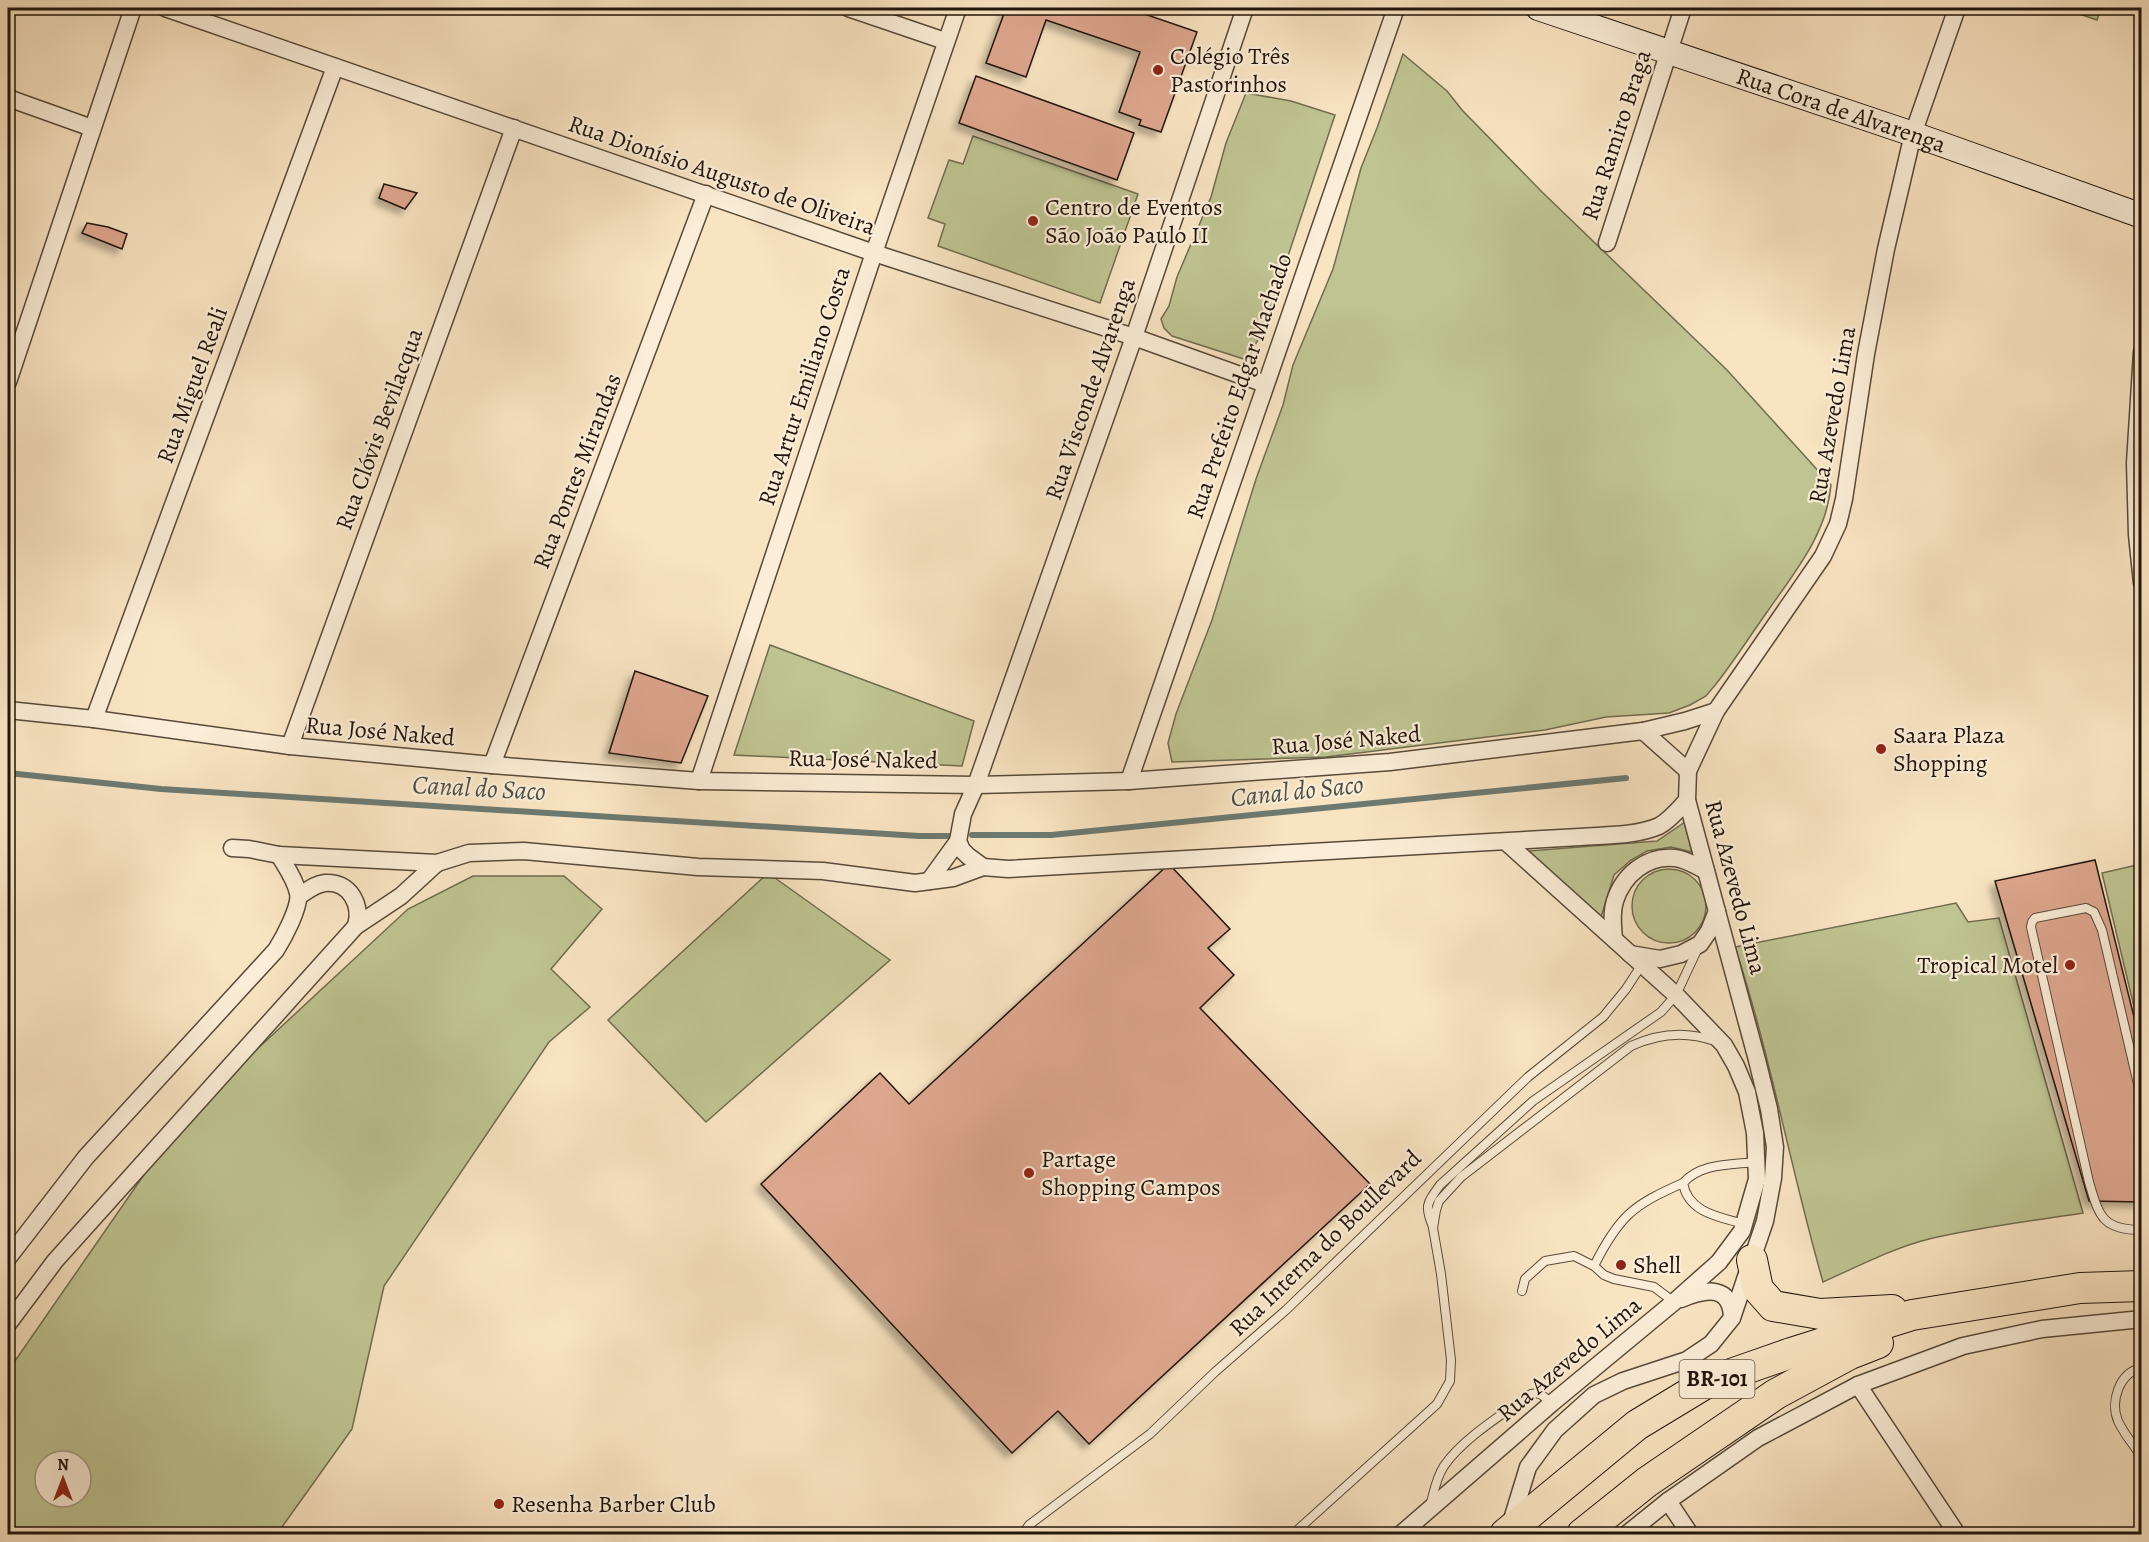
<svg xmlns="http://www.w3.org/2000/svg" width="2149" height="1542" viewBox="0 0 2149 1542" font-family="Alegreya,serif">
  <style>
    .green { fill: #bfc492; stroke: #706c50; stroke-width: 1.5; fill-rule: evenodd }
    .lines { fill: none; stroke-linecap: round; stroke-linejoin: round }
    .stream { stroke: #6c7a72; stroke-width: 6 }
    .building { fill: #dda68e; stroke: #21150d; stroke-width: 1.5; filter: url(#shadow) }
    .lane-casing { stroke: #57493a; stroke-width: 10 }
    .street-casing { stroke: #57493a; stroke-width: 19 }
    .secondary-casing { stroke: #21150d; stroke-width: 26 }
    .highway-casing { stroke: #21150d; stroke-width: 32 }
    .lane { stroke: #fbedd7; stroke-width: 8 }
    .street { stroke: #fbedd7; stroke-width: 16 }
    .secondary { stroke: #fbedd7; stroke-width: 24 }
    .highway { stroke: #f9e4c2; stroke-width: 30 }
    .poi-dot { fill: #8f2418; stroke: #fbedd7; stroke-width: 2 }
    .labels { text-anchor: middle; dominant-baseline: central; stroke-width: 4.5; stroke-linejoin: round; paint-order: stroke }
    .shield { fill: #fbedd7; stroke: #62564a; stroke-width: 1.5 }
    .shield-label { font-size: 22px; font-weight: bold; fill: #21150d }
    .poi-label { font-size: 24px; fill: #21150d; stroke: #fbedd7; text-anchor: start }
    .street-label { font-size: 24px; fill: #21150d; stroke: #fbedd7 }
    .water-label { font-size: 26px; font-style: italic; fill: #4d5048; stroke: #fbedd7 }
  </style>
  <defs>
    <filter id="shadow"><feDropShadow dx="-5.5" dy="5.5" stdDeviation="3" flood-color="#0004"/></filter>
  </defs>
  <rect width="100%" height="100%" fill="#f9e4c2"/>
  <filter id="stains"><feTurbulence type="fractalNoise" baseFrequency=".00333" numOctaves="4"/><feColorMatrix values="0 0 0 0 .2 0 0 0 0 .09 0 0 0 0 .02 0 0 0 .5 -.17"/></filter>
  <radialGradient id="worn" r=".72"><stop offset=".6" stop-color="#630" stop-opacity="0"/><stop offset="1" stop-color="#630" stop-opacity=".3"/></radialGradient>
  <g class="green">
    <path d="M 2062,8 L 2101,8 L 2097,20 Z"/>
    <path d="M 1403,54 L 1447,91 L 1462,110 L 1542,192 L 1727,370 L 1831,485 C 1827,534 1794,573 1767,612 C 1750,636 1734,661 1716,684 L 1706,696 L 1690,705 L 1669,713 L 1606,717 L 1545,730 L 1326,757 L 1172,762 L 1168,743 L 1176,714 L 1212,620 L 1256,479 L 1283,405 L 1293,365 L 1333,269 L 1361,168 L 1377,128 Z"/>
    <path d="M 1246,93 L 1291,101 L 1335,115 L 1270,310 L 1262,332 L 1247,360 L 1172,336 L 1164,328 L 1161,319 L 1169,306 L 1177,277 L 1211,197 L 1226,143 Z"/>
    <path d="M 973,136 L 1138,194 L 1100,303 L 938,246 L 945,224 L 928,218 L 949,160 L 963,164 Z"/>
    <path d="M 770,645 L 974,721 L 962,766 L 734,755 Z"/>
    <path d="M 1685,822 L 1692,852 L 1671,847 L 1647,851 L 1631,860 L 1614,875 L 1601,917 L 1528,851 L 1657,841 Z"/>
    <path d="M 2141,864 L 2142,864 L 2141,1036 L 2102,873 Z"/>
    <circle cx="1669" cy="906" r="37"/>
    <path d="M 768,873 L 890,960 L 706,1122 L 608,1020 Z"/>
    <path d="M 473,876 L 564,876 L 602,909 L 551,969 L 590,1007 L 549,1042 L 384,1286 L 352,1429 L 277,1534 L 8,1534 L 8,1371 L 184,1117 L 408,909 ZM 45,1461 L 81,1461 L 81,1497 L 45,1497 Z"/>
    <path d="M 1956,903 L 1968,922 L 1999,918 L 2083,1213 C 2032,1221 1980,1227 1929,1239 C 1893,1248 1857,1267 1823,1282 C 1791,1171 1771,1057 1735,947 Z"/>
  </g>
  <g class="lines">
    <g class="stream">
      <path d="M 8,773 L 161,789 L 919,836 L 949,836"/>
      <path d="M 972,835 L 1051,835 L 1626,778"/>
    </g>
  </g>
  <g class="building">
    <path d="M 1006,8 L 1127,8 L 1197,32 L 1161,132 L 1139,125 L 1141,120 L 1119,112 L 1140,52 L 1046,20 L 1026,77 L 986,63 Z"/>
    <path d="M 976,76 L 1134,133 L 1117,180 L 959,123 Z"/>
    <path d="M 384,184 L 417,193 L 405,209 L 379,198 Z"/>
    <path d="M 87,223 L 108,227 L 127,234 L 122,249 L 82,233 Z"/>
    <path d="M 635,671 L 708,696 L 681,763 L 609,753 Z"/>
    <path d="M 2095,860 L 2142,1049 L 2142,1202 L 2089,1201 L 1995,881 Z"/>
    <path d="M 1169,864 L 1230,929 L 1208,948 L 1234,975 L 1200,1008 L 1370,1184 L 1089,1444 L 1058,1411 L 1012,1453 L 761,1184 L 880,1073 L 909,1104 Z"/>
  </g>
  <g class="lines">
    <g class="lane-casing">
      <g id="lane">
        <path d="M 2142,1101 L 2102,930 L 2094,912 L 2086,908 L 2035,918 L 2032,922 L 2031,927 L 2089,1182 C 2099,1216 2102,1230 2142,1230"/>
        <path d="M 1744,1224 C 1720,1217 1688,1213 1683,1183 C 1701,1163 1730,1165 1756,1162"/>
        <path d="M 1433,1227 C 1424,1206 1427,1203 1440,1185 L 1533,1101 L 1661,1012 L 1676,995 L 1698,948"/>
        <path d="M 1594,1266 C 1619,1216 1633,1205 1683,1183"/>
        <path d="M 1522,1291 L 1525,1279 L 1545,1261 L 1574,1256 L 1594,1266 L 1604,1275 L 1614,1279 L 1654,1287 L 1674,1302"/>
        <path d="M 2142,1368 C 2119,1372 2110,1402 2118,1421 C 2124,1434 2134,1446 2142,1457"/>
        <path d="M 1430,1506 C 1434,1492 1436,1478 1444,1466 C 1462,1439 1504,1413 1531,1394 L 1539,1393 L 1552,1403"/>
        <path d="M 1023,1534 L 1029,1525 L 1150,1434 L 1215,1372 L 1286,1310 L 1528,1077 L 1603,1017 L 1626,989 L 1641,966"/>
        <path d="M 1293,1534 L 1437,1404 L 1450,1381 L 1451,1360 L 1441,1274 L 1433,1228 L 1436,1210 L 1439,1201 L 1461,1177 L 1631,1046 C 1659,1033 1687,1031 1715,1041"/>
      </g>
    </g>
    <g class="street-casing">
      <g id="street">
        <path d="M 165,8 L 874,253 L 1134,337 L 1265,384"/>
        <path d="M 848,8 L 945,41"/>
        <path d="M 1245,8 L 1134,337 L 976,785 L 963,814 L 958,841 L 962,850 L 968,856 L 983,867 L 1008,869 L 1580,837 C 1606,835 1636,836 1659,826 C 1670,820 1679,809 1687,800"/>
        <path d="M 8,98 L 92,128"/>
        <path d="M 1607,243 L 1683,8"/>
        <path d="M 2142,352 L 2135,463 L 2137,535 L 2142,583"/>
        <path d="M 8,382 L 133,8"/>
        <path d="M 8,710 L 94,719 L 290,746 L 492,765 L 699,781 L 976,785 L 1129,781 L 1390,762 L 1643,731 L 1685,721 L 1716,711"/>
        <path d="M 94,719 L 335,67"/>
        <path d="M 1643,731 L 1688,771"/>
        <path d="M 290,746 L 514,128"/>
        <path d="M 492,765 L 706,194"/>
        <path d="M 699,781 L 874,253 L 958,8"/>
        <path d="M 1129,781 L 1396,8"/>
        <path d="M 232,848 L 249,849 L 279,855 L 437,863 L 469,853 L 524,851 L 698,867 L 823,871 L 915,883 L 953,878 L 983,867"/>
        <path d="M 929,881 L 958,841"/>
        <path d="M 299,896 C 307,891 315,884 325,883 C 350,881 362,905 356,926"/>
        <path d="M 1614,939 C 1613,927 1611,913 1615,901 C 1623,875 1647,855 1675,858 C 1686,859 1696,866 1706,871"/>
        <path d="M 1630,954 L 1660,959 L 1681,954 L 1700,944 L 1709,931 L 1717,911"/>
        <path d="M 8,1258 L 86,1157 L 276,950 C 283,939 301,906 298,893 C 295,879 286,867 279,855"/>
        <path d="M 1681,1299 C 1705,1289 1731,1284 1732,1318"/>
        <path d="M 8,1324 L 55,1261 L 356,926 L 401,896 L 437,863"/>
        <path d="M 1858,1385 L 1957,1534"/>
        <path d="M 1668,1501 L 1690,1534"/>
        <path d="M 1510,1526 L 1528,1467 L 1555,1430 L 1594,1395 L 1623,1381 L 1687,1360 L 1711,1344 L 1732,1318 L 1765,1221 L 1773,1178 L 1775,1147 L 1769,1109 L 1757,1060 L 1687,800 L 1688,771 L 1716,711 L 1823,556 L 1838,524 L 1844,499 L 1866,354 L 1886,249 L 1913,134 L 1957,8"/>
        <path d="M 1401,1534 L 1552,1403 L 1674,1302 L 1719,1262 L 1742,1231 L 1757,1179 L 1755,1133 L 1747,1092 L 1736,1066 L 1724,1045 L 1676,995 L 1506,842"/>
        <path d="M 1627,1534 L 1668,1501 L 1758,1438 L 1858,1385 L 1963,1346 L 2042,1329 L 2142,1319"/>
      </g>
    </g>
    <g class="secondary-casing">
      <g id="secondary">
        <path id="s1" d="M 1538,8 L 1913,134 L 2142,216"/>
      </g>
    </g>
    <g class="highway-casing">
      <g id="highway">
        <path d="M 1752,1260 L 1758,1289 L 1773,1306 L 1820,1314 L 1892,1310"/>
        <path d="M 1505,1534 L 1637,1425 L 1708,1382 L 1791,1353 L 1912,1315 L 2080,1288 L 2142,1286"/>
        <path d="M 1582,1534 L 1647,1482 L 1776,1394 L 1850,1354 L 1878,1343"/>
      </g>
    </g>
    <use href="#lane" class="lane"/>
    <use href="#street" class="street"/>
    <use href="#secondary" class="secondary"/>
    <use href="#highway" class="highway"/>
  </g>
  <g class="poi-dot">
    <circle cx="1158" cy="70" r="6"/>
    <circle cx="1033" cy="221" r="6"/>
    <circle cx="1881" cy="749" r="6"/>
    <circle cx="2070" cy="965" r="6"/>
    <circle cx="1029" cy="1173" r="6"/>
    <circle cx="1621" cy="1265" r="6"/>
    <circle cx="499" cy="1504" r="6"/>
  </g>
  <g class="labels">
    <rect class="shield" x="1679.5" y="1360" width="75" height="38" rx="4.5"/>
    <g class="shield-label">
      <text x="1717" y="1379">BR-101</text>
    </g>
    <g class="poi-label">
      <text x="1170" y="56">Colégio Três<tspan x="1170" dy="28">Pastorinhos</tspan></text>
      <text x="1045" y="207">Centro de Eventos<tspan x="1045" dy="28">São João Paulo II</tspan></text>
      <text x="1893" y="735">Saara Plaza<tspan x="1893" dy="28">Shopping</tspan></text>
      <text x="2058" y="965" text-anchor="end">Tropical Motel</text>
      <text x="1041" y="1159">Partage<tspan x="1041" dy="28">Shopping Campos</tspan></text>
      <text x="1633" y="1265">Shell</text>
      <text x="511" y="1504">Resenha Barber Club</text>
    </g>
    <g class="street-label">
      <text stroke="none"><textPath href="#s1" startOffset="320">Rua Cora de Alvarenga</textPath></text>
      <text transform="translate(1616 135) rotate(-72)">Rua Ramiro Braga</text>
      <text transform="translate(722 175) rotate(19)">Rua Dionísio Augusto de Oliveira</text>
      <text transform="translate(192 385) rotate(-70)">Rua Miguel Reali</text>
      <text transform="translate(804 386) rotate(-72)">Rua Artur Emiliano Costa</text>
      <text transform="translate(1239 386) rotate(-71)">Rua Prefeito Edgar Machado</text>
      <text transform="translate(1090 389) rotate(-71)">Rua Visconde Alvarenga</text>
      <text transform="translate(1832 415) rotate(-80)">Rua Azevedo Lima</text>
      <text transform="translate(379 429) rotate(-70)">Rua Clóvis Bevilacqua</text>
      <text transform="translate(577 471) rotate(-69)">Rua Pontes Mirandas</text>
      <text transform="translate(380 731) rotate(5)">Rua José Naked</text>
      <text transform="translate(1346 740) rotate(-5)">Rua José Naked</text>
      <text transform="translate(863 759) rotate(1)">Rua José Naked</text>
      <text transform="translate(1736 887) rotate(75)">Rua Azevedo Lima</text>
      <text transform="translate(1325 1243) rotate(-44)">Rua Interna do Boullevard</text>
      <text transform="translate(1569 1359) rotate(-40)">Rua Azevedo Lima</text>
    </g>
    <g class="water-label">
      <text transform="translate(479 788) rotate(3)">Canal do Saco</text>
      <text transform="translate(1297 791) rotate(-6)">Canal do Saco</text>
    </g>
  </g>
  <rect width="2149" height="1542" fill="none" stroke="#f9e4c2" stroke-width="30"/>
  <rect x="9" y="9" width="2131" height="1524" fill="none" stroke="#21150d" stroke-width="3"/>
  <rect x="15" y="15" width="2119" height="1512" fill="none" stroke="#21150d" stroke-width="1.5"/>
  <g transform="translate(63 1479)"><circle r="28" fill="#fbedd7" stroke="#a49786" stroke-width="1.5"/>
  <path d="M0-4.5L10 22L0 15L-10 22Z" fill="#8f2418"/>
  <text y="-9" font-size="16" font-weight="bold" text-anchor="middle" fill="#21150d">N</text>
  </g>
  <rect width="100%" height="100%" filter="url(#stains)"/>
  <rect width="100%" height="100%" fill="url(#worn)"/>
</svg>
